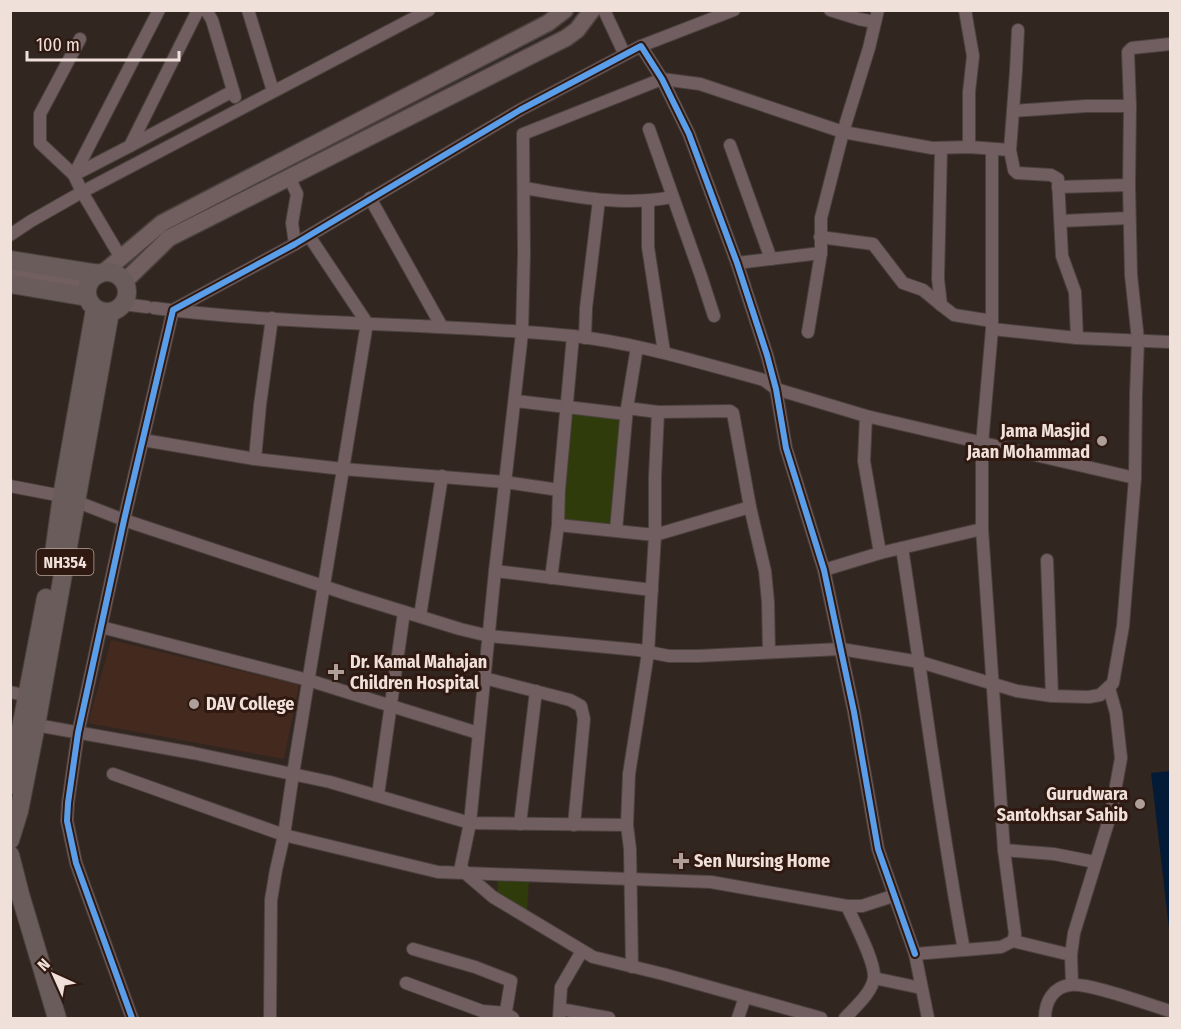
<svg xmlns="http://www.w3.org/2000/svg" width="1181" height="1029" viewBox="0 0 1181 1029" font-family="'Fira Sans Condensed',sans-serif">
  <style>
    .built { fill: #44291e }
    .green { fill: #2f3b0b }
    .water { fill: #041b38 }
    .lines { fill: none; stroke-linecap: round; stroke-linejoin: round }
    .minor-casing { stroke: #4b413d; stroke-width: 14 }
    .major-casing { stroke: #4b413d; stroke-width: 19 }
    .highway-casing { stroke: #4b413d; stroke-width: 20 }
    .minor { stroke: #715e60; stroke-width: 12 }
    .major { stroke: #715e5e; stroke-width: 16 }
    .highway { stroke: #695c5a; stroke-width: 18 }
    .cycleway-casing { stroke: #2f1910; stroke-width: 10 }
    .cycleway { stroke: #5a9eea; stroke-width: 6 }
    .poi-dot { fill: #ae9f99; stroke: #2f1910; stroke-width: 2 }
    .labels { text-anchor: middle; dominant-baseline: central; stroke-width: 6; stroke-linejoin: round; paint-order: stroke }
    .shield { fill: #2f1910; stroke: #b6a49d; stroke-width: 1.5 }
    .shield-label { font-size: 16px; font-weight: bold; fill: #f0e0da }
    .poi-label { font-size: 18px; font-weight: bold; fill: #f0e0da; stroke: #2f1910; text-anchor: start }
  </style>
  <rect width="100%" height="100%" fill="#322621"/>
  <path class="built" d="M 111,640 L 299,685 L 284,759 L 88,723 Z"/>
  <g class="green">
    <path d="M 571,412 L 625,416 L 614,524 L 560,519 Z"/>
    <path d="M 498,878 L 529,881 L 527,911 L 497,894 Z"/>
  </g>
  <path class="water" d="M 1170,771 L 1170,937 L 1151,773 Z"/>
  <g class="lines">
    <g class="minor-casing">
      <g id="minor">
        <path d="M 206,10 L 212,20 L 235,97"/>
        <path d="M 248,10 L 273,91"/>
        <path d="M 604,10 L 624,53"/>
        <path d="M 830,10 L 859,19 L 875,22"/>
        <path d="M 965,10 L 973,56 L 969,92 L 969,147"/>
        <path d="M 1018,30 L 1016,71 L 1010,150 L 1014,170 L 1017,173 L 1051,175 L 1058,179 L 1062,256 L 1075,292 L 1077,338"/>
        <path d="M 80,39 L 40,114 L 40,143 L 74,175 L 130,146 L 198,10"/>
        <path d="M 641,46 L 734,10"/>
        <path d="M 1013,111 L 1086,106 L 1130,106"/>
        <path d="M 649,129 L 701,276 L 714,316"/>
        <path d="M 730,145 L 771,259"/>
        <path d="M 130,146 L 233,91"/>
        <path d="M 941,149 L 938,279 L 941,305 L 954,315 L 992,321"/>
        <path d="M 289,177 L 297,194 L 292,223 L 295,244"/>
        <path d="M 1058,187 L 1129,185"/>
        <path d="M 524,188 C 573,196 622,207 672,197"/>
        <path d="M 370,198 L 442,327"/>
        <path d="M 648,202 L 648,247 L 664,352"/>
        <path d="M 1061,221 L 1129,218"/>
        <path d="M 10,235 L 31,221 L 82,192 L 429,10"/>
        <path d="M 820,237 L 873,244 L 903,283 L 923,290 L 941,305"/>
        <path d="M 121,258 L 82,192 L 74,175 L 159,10"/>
        <path d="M 737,263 L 821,253"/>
        <path d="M 123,304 L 147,307"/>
        <path d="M 154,308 C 293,326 434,322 573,336 C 638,343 701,363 764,380 L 776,389 L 866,416 L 1135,478"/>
        <path d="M 992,329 L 1077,338 L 1170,342"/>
        <path d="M 808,332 L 821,253 L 821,218 L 843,132 L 869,48 L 878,10"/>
        <path d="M 585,338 L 586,308 L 599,200"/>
        <path d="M 516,401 L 626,414"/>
        <path d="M 143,440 L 255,459 L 343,469 L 505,482 L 559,490 L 558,525 L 655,535 L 750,507 L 733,413 L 730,411 L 658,412"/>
        <path d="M 255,459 L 260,405 L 272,318"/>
        <path d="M 10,486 L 62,496 L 124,520 L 353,596 L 460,629 L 489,636 L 638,650 L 669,656 L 698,656 L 841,649 L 920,662 L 1017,691 L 1052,696 L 1089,697 L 1100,695 L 1113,683 L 1123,626 L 1135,478 L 1136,394 L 1138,340 L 1131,275 L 1129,185 L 1130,106 L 1128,52 L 1132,48 L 1170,44"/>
        <path d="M 559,490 L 573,336"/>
        <path d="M 750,507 L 765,571 L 768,602 L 769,652"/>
        <path d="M 616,530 L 627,408"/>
        <path d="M 902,548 C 923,682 939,817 964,950"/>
        <path d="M 880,553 L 982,529"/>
        <path d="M 1047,560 L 1052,696"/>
        <path d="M 824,570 L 880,553 L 864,461 L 866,416"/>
        <path d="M 495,571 L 652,590"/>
        <path d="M 551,578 L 558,525"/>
        <path d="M 420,616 L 442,476"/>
        <path d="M 101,627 L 308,680 L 478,733"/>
        <path d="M 484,678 L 570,700 L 581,706 L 584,719 L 574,825"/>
        <path d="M 10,692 L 28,696"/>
        <path d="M 36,725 L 193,753 L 330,782 L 470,823 L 627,825"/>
        <path d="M 113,774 L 284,835 L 438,872 L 465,873 L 493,897 L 593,957 L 663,974 L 821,1018"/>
        <path d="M 378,795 L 404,612"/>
        <path d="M 520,824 L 536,691"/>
        <path d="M 1004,850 L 1054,854 L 1095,862"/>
        <path d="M 893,896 L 862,906 L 847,906 L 711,882 L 465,873 L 461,866 L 470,823 L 495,571 L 522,333 L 524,254 L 523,134 L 662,79 L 700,84 L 843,132 L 932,148 L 969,147 L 1010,150"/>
        <path d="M 1013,941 L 1071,955"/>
        <path d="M 413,949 L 475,967 L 511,981 L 506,1011 L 507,1014 L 513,1018"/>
        <path d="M 632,967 L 630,849 L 627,825 L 629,774 L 648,653 L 655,535 L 655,477 L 658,412 L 627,408 L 637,347"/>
        <path d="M 874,978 L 921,988"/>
        <path d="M 406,983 L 482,1011 L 506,1013"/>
        <path d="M 1072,984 L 1071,955 L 1074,933 L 1111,813 L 1121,758 L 1116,713 L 1109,688"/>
        <path d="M 560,1009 L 609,1018"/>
        <path d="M 132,1018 L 76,863 L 67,821 L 68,803 L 78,733 L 124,520 L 173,310 L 295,244 L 520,110 L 641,46 L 662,79 L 689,134 L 737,263 L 767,355 L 776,389 L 786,448 L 824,570 L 854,712 L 878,849 L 915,954"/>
        <path d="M 270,1018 L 271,900 L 276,870 L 284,835 L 293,774 L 367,323 L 309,236"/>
        <path d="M 559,1018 L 561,987 L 582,951"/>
        <path d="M 738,1018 L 745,997"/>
        <path d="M 845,1018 C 855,1007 873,992 874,977 C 875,961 854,922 847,906"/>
        <path d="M 928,1018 L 915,954 L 1001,947 L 1013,941 L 1015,934 L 1004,850 L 982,529 L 982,444 L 992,329 L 992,149"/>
        <path d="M 1045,1018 C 1045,1002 1053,987 1070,985 C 1088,982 1150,1005 1170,1011"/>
      </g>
    </g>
    <g class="major-casing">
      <g id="major">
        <path d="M 104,272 L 162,223 L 548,23 L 565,10"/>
        <path d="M 10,273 L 87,287"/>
        <path d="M 124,282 L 169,238 L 566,38 L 577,30 L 592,10"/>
      </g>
    </g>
    <g class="highway-casing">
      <g id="highway">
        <path d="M 10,260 L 99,274"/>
        <circle cx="107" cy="292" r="20"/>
        <path d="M 10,284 L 87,297"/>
        <path d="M 54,553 L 62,496 L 95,309"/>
        <path d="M 10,785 L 46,598"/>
        <path d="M 10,840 L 19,811 L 36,725 L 110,312"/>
        <path d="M 10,855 L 20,894 L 57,1018"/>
      </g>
    </g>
    <use href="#minor" class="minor"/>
    <use href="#major" class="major"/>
    <use href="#highway" class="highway"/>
    <g class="cycleway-casing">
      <path id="cycleway" d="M 132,1018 L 76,863 L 67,821 L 68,803 L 78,733 L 124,520 L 173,310 L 295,244 L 520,110 L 641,46 L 662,79 L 689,134 L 737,263 L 767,355 L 776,389 L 786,448 L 824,570 L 854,712 L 878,849 L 915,954"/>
    </g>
    <use href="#cycleway" class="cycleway"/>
  </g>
  <g class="poi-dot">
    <circle cx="1102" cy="441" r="6"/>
    <path d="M333 663h6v6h6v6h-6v6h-6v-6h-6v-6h6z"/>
    <circle cx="194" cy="704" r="6"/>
    <circle cx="1140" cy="804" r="6"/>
    <path d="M678 852h6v6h6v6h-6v6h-6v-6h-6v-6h6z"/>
  </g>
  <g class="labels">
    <rect class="shield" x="36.5" y="549" width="57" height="26" rx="4.5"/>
    <g class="shield-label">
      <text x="65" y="562">NH354</text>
    </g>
    <g class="poi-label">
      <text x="1090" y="431" text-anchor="end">Jama Masjid<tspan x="1090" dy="21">Jaan Mohammad</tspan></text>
      <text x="350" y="662">Dr. Kamal Mahajan<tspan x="350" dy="21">Children Hospital</tspan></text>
      <text x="206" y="704">DAV College</text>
      <text x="1128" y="794" text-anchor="end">Gurudwara<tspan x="1128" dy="21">Santokhsar Sahib</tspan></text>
      <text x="694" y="861">Sen Nursing Home</text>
    </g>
  </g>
  <rect width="1181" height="1029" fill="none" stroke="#f0e0da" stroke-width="24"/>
  <g transform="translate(54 975) rotate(315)" stroke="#2f1910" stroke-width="4.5" paint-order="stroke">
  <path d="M0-4.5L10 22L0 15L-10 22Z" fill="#f0e0da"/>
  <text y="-9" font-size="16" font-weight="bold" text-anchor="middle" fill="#f0e0da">N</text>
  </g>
  <path d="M27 51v9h152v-9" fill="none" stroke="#f0e0da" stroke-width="3"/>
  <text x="36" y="51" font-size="18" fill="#f0e0da" stroke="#2f1910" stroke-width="4.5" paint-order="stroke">100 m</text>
</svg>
